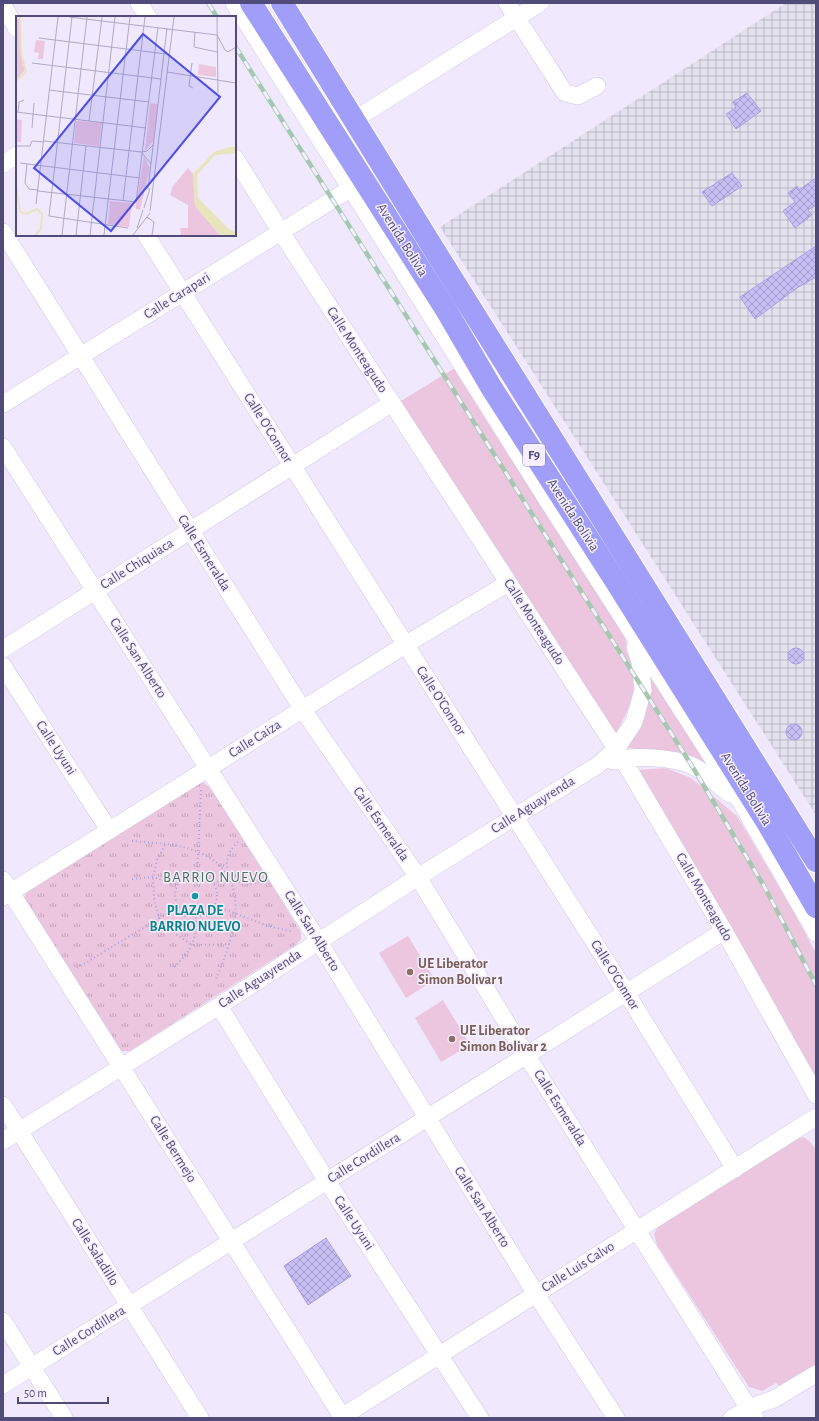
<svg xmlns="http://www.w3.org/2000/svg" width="819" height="1421" viewBox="0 0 819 1421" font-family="'Alegreya Sans',sans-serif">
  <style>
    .industrial { fill: url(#industrial-grid) }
    .grass { fill: #ecc6de }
    .park { fill: url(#park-tufts) }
    .building { fill: url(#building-cross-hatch); stroke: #a99fe6 }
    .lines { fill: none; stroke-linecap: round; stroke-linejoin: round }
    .minor-casing { stroke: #cfc8e8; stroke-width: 18 }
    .highway-casing { stroke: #fff; stroke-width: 24 }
    .path { stroke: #aaa1d9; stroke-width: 2; stroke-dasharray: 1 3; stroke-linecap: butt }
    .minor { stroke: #fff; stroke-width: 17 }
    .highway { stroke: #a09ef8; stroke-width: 22 }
    .rail-casing { stroke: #a5c8b0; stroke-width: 4.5 }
    .rail { stroke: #f5efff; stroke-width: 3; stroke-dasharray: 9; stroke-linecap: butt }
    .culture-dot { fill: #0f9aa8; stroke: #f5efff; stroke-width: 1.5 }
    .education-dot { fill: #8d6e63; stroke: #f5efff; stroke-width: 1.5 }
    .labels { text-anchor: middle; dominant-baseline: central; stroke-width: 3; stroke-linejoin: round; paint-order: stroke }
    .shield { fill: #f5efff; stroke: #827ca1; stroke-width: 1 }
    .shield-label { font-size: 13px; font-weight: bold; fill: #504b79 }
    .street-label { font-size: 14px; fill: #504b79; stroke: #f5efff }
    .culture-label { font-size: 14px; font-weight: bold; fill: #0d838f; stroke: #f5efff }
    .education-label { font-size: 14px; font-weight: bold; fill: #785e54; stroke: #f5efff; text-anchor: start }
    .neighbourhood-label { font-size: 15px; letter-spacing: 1px; fill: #4d725d; stroke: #f5efff }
    .inset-river { fill: none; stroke: #e8e4bc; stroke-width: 2 }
    .inset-road { fill: none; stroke: #b0a9c8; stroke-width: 1 }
    .view { fill: #4b4ee9; fill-opacity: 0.15; stroke: #4b4ee9; stroke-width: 2 }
    .inset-edge { fill: none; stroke: #504b79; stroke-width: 2 }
  </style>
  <defs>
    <pattern id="industrial-grid" width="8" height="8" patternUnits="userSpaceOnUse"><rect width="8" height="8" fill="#e4e1ee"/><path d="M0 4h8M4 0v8" fill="none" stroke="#bbb8c6"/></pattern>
    <pattern id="park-tufts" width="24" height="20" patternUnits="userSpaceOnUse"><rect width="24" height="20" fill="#ecc6de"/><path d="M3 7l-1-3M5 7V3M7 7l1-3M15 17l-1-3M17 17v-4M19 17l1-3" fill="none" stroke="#c2a3b9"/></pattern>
    <pattern id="building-cross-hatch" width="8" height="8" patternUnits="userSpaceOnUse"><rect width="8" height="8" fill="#c7bff3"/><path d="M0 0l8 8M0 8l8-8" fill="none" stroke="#a49dca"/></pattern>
  </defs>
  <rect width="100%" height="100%" fill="#f0e8fd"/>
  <path class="industrial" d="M 786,3 L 816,3 L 816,815 L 440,227 Z"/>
  <g class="grass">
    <path d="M 455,368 L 622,629 C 637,675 641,689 616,733 L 401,401 Z"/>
    <path d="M 649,672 L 707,766 L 642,750 L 624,747 Z"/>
    <path d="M 666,768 L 691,778 L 737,816 L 789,903 L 816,953 L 816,1084 L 771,997 L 638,770 Z"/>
    <path d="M 408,936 L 435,980 L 406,998 L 379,953 Z"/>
    <path d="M 443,1000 L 470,1045 L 441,1062 L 415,1018 Z"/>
    <path d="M 804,1137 L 811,1143 L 816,1150 L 816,1366 L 781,1387 L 776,1383 L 762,1391 L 749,1387 L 657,1245 L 654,1234 L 659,1225 L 793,1140 Z"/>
  </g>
  <path class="park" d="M 201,781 L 212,789 L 301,932 L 301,939 L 297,944 L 130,1051 L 120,1051 L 23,900 L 28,888 Z"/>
  <g class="building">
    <path d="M 747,93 L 761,111 L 736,129 L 726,114 L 736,108 L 733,102 Z"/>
    <path d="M 732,173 L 742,186 L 712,206 L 702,192 Z"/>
    <path d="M 816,178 L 816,205 L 808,210 L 812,215 L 795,228 L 783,211 L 795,202 L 788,193 L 797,186 L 799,190 Z"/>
    <path d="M 816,246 L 816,277 L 797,288 L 755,319 L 740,297 Z"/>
    <circle cx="796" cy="656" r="8"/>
    <circle cx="794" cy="732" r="8"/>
    <path d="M 326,1238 L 351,1276 L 308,1305 L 284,1266 Z"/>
  </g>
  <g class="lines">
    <g class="minor-casing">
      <g id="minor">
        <path d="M 139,3 L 148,17"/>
        <path d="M 234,3 L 551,506 L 742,804 L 816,933"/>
        <path d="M 507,3 L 565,93 L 578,96 L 597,86"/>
        <path d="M 3,6 L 17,29"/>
        <path d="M 354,120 L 540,3"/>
        <path d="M 235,158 L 281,232 L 622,758 L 724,931 L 816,1095"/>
        <path d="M 3,164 L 17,155"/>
        <path d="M 3,232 L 303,710 L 418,877 L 527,1056 L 755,1418"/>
        <path d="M 146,235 L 627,994 L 735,1169"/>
        <path d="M 3,404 L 350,189"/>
        <path d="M 3,447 L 319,942 L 536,1294 L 616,1418"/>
        <path d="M 3,649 L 392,403"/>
        <path d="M 3,666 L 109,830"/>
        <path d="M 613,761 C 633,755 673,757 693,766 C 706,773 718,785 730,794"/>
        <path d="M 3,880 L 343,1418"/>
        <path d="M 3,897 L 405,645 L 508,583"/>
        <path d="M 219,1006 L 327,1181 L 480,1418"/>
        <path d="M 3,1105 L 200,1418"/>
        <path d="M 3,1141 L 219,1006 L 418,877 L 598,765 L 616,749 L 634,722 L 643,690 L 640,662 L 635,647"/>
        <path d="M 3,1321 L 64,1418"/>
        <path d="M 3,1385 L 724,931"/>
        <path d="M 340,1418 L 816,1117"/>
        <path d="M 732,1418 L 749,1408 L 774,1399 L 816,1374"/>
      </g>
    </g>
    <g class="highway-casing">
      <g id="highway">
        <path d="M 251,3 L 445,308 L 491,387 L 613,577 L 768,824 L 816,907"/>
        <path d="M 282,3 L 430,243 L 816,861"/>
      </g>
    </g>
    <g class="path">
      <path d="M 132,841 C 153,843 178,843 198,852 C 256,876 234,936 216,979"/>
      <path d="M 238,842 C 214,864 232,893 262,881"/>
      <path d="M 165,845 L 157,860 L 153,877 L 154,898 L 159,918 L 176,934 L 192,945 L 230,944"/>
      <circle cx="196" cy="895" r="21"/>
      <path d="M 197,875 L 201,790"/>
      <path d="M 132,879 L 153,877 L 178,885"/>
      <path d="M 214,884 L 228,875"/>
      <path d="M 214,905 L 268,926 L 293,932"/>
      <path d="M 174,967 C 190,952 198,939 196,916"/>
      <path d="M 77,968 L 178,907"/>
    </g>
    <use href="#minor" class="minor"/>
    <use href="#highway" class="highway"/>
    <g class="rail-casing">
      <g id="rail">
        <path d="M 208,3 L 217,17"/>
        <path d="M 235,46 L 692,766 L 764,886 L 816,985"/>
      </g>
    </g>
    <use href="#rail" class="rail"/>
  </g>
  <circle class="culture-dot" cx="195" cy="896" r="4"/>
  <g class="education-dot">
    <circle cx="410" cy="972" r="4"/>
    <circle cx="452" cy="1039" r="4"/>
  </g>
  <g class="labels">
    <rect class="shield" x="523" y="444" width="22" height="22" rx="3"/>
    <g class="shield-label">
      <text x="534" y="455">F9</text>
    </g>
    <g class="street-label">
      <text transform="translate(402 240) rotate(58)">Avenida Bolivia</text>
      <text transform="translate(177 296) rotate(-32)">Calle Carapari</text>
      <text transform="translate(357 350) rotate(57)">Calle Monteagudo</text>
      <text transform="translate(268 428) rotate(58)">Calle O'Connor</text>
      <text transform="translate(573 515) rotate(57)">Avenida Bolivia</text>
      <text transform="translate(204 553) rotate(58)">Calle Esmeralda</text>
      <text transform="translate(137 564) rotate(-32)">Calle Chiquiaca</text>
      <text transform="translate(534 622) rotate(57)">Calle Monteagudo</text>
      <text transform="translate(138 658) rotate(57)">Calle San Alberto</text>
      <text transform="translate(441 701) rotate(57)">Calle O'Connor</text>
      <text transform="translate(255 739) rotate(-32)">Calle Caiza</text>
      <text transform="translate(56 748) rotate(57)">Calle Uyuni</text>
      <text transform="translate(746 789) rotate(58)">Avenida Bolivia</text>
      <text transform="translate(533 805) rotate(-32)">Calle Aguayrenda</text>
      <text transform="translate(381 824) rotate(55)">Calle Esmeralda</text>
      <text transform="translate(704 897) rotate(60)">Calle Monteagudo</text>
      <text transform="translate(312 931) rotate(58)">Calle San Alberto</text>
      <text transform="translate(615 975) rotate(58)">Calle O'Connor</text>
      <text transform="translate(260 979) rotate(-33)">Calle Aguayrenda</text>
      <text transform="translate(560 1108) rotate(58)">Calle Esmeralda</text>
      <text transform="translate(173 1149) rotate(58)">Calle Bermejo</text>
      <text transform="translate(364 1158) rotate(-32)">Calle Cordillera</text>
      <text transform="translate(482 1207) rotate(58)">Calle San Alberto</text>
      <text transform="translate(354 1223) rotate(57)">Calle Uyuni</text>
      <text transform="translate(95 1252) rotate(58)">Calle Saladillo</text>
      <text transform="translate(578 1267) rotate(-32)">Calle Luis Calvo</text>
      <text transform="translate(89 1331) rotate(-32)">Calle Cordillera</text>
    </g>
    <g class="culture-label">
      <text x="195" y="911">PLAZA DE<tspan x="195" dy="16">BARRIO NUEVO</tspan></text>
    </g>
    <g class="education-label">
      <text x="418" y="964">UE Liberator<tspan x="418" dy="16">Simon Bolivar 1</tspan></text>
      <text x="460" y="1031">UE Liberator<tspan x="460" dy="16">Simon Bolivar 2</tspan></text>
    </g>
    <g class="neighbourhood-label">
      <text x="216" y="877">BARRIO NUEVO</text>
    </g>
  </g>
  <g transform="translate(16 16)">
    <rect width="220" height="220" fill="#f0e8fd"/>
    <path d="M 20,24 L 29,25 L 27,43 L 22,43 L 23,37 L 18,36 ZM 134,87 L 142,88 L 137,125 L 129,135 ZM 0,103 L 6,104 L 5,126 L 0,126 ZM 128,140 L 134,152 L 124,194 L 120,193 L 120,188 ZM 172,152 L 177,158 L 179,190 L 204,219 L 165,219 L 164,212 L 172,212 L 172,189 L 154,179 L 157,170 ZM 94,185 L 116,187 L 113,211 L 92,208 Z" fill="#ecc6de"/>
    <path d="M 4,2 L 4,36 L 9,54 L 0,64 L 0,3 Z" fill="#ecc6de"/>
    <path d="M 183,48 L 200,51 L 200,61 L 182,59 ZM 60,105 L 86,107 L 83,130 L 58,127 Z" fill="#ecc6de"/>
    <path d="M 214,131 L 220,131 L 220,137 L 199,139 L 181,159 L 182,182 L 213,213 L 220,216 L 220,219 L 204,219 L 179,190 L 177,158 L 198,136 Z" fill="#e8e4bc"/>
    <path class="inset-river" d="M 0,65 L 10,56 L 5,38 L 4,1M 0,167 L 4,196 L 10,198 L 21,193 L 26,198 L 25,213 L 19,219"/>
    <path class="inset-road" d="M 53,1 L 201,19 L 209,34 L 212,36 L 220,31M 56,1 L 33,200 L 112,212M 201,1 L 202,77M 179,16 L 178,31 L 201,36M 23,22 L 150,38M 16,47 L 145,63M 176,47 L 173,70 L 177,72M 151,56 L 220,67M 33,74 L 133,86M 0,96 L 130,112M 2,96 L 3,86 L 8,84M 73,105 L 86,1M 16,112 L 18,87M 28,125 L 125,136 L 131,135 L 137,129M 0,130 L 14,130 L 16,125 L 28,126M 126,137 L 135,148M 4,147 L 124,162M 11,148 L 9,167 L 13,173 L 22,174M 132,173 L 151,12M 22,175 L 120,186 L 142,11M 107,185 L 129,1M 20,188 L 42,1M 128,192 L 134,172M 134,195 L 158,1M 131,201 L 138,206 L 136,219M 121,212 L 127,194M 46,219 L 71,1M 60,219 L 70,130M 74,219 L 99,1M 88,219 L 114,1M 117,219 L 134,197"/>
    <path class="view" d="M 127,18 L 204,81 L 95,215 L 18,152 Z"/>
    <rect width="220" height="220" class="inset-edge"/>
  </g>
  <rect width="819" height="1421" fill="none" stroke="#504b79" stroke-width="8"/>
  <path d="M18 1397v6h90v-6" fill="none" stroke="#504b79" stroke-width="2"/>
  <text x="24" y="1397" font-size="12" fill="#504b79" stroke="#f5efff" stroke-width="3" paint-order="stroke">50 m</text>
</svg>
